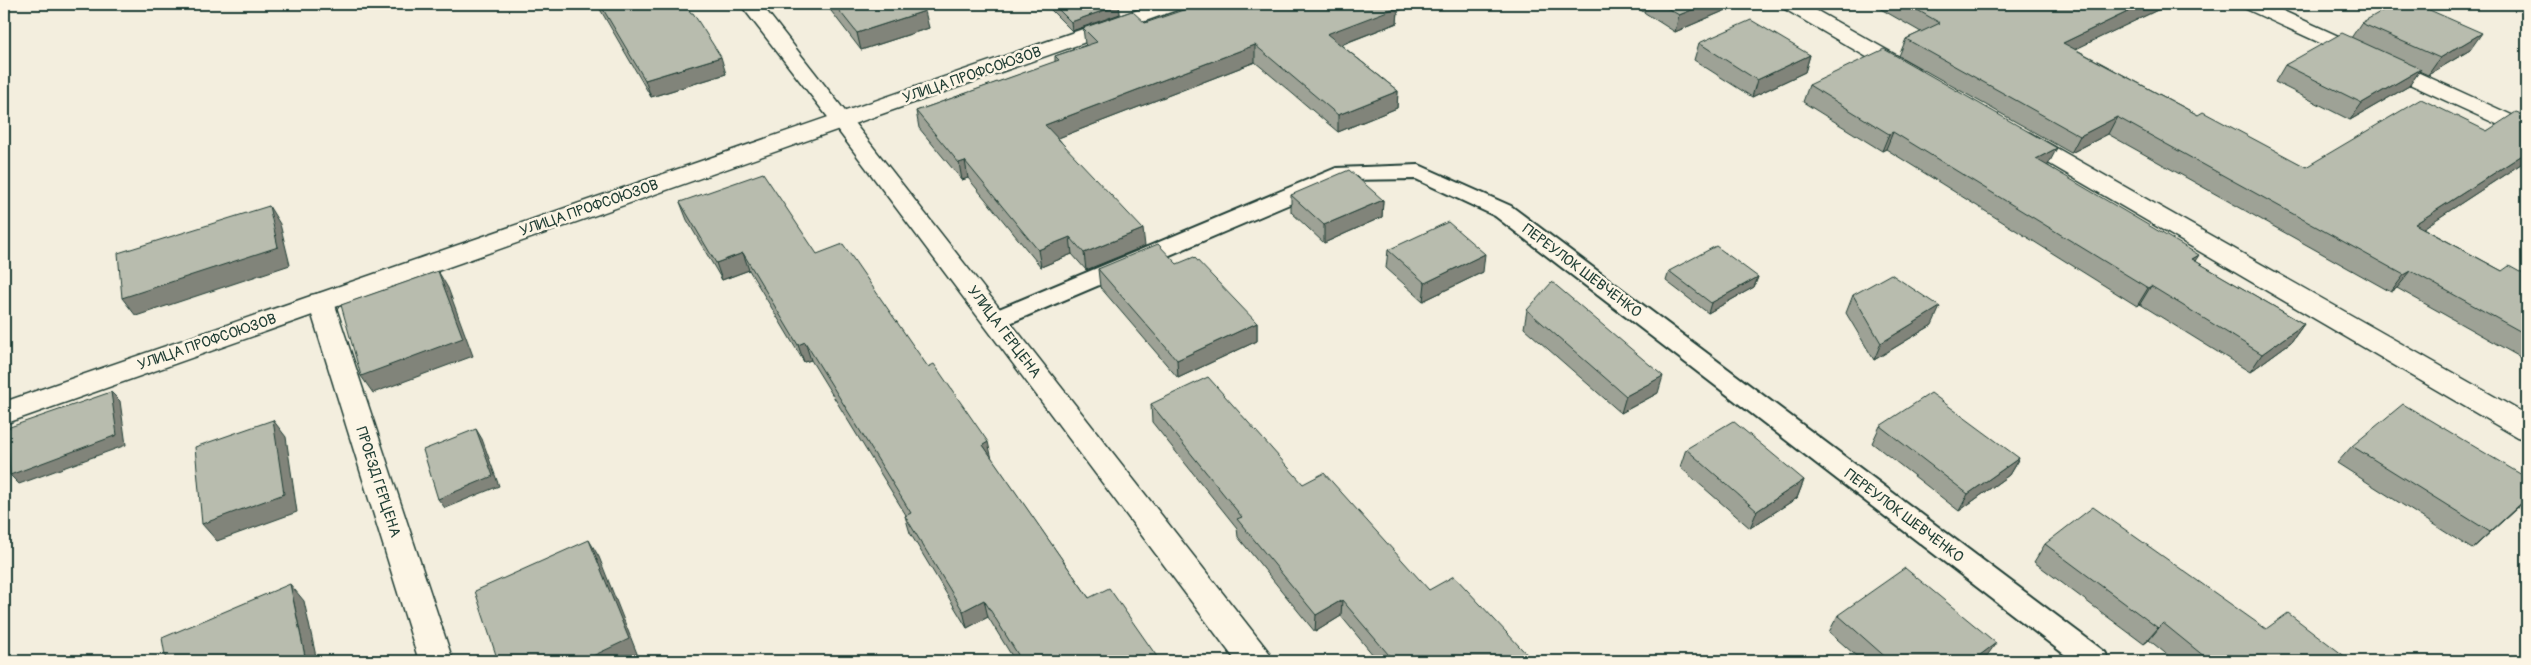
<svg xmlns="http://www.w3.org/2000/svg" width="2531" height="665" viewBox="0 0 2531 665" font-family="Pangolin,sans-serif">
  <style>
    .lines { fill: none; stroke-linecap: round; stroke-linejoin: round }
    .lane-casing { stroke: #1f3d34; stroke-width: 4 }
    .street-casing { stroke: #1f3d34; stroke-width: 3 }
    .secondary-casing { stroke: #1f3d34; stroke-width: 3 }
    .lane { fill: #fcf5e5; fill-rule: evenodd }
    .street { fill: #fcf5e5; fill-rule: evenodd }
    .secondary { fill: #fcf5e5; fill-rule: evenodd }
    .wall { fill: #9ea296; stroke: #1f3d34 }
    .shaded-wall { fill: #81847a; stroke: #1f3d34 }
    .building { fill: #b8bcae; stroke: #1f3d34 }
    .labels { text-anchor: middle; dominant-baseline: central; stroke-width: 5; stroke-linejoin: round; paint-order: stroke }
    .street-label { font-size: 15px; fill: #1f3d34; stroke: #fcf5e5 }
  </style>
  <rect width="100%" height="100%" fill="#f3eede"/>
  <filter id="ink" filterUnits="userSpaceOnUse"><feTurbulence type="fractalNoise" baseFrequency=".02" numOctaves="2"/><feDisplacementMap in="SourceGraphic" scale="10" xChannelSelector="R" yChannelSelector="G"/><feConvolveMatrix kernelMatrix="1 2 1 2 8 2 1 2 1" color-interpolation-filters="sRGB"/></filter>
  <g filter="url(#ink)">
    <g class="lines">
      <g class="lane-casing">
        <path id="lane" d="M 1419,165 L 1511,206 L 2105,652 L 2110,661 L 2073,661 L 1495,216 L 1416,179 L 1346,180 L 1003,326 L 995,328 L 987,326 L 983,320 L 987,314 L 1336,168 Z"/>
      </g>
      <g class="street-casing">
        <g id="street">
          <path d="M 740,4 L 761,4 L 1268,651 L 1273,661 L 1236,661 L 834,125 Z"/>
          <path d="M 1780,4 L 1805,4 L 1917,67 L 1920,72 L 1917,77 L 1909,79 L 1901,77 L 1783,8 Z"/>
          <path d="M 2241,4 L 2268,4 L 2527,122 L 2527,138 L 2244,8 Z"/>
          <path d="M 2022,131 L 2030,133 L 2527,415 L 2527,440 L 2517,437 L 2014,143 L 2010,138 L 2014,133 Z"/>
          <path d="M 321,293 L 331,295 L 334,302 L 453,661 L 419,661 L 308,302 L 311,295 Z"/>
        </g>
      </g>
      <g class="secondary-casing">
        <path id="secondary" d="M 1155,4 L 1186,4 L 1182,8 L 4,424 L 4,402 Z"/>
      </g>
      <use href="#lane" class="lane"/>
      <use href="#street" class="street"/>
      <use href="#secondary" class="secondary"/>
    </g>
    <g class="wall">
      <path d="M 597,4 L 685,4 L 726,74 L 651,97 Z"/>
      <path d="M 827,4 L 919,4 L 929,28 L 861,50 L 828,7 Z"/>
      <path d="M 1045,4 L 1118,4 L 1119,5 L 1120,14 L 1072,31 Z"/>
      <path d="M 1631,4 L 1727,4 L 1726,10 L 1675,32 Z"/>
      <path d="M 1872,4 L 2170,4 L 2075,49 L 2198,115 L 2306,167 L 2487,131 L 2523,115 L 2527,109 L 2527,160 L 2423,228 L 2502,271 L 2527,276 L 2527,361 L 2397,288 L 2391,292 L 2108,134 L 2071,153 L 1899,56 L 1906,39 L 1921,32 Z"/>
      <path d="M 1236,6 L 1398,11 L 1397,23 L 1341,45 L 1398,91 L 1397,108 L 1338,132 L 1255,62 L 1058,138 L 1145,246 L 1086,270 L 1072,254 L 1041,267 L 968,178 L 962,180 L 919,128 L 916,111 L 1055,62 L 1055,56 L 1086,45 L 1085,44 L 1083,28 L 1145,23 Z"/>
      <path d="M 2361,23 L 2470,50 L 2428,75 L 2419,71 L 2409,86 L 2350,120 L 2275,82 L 2285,65 L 2351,38 Z"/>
      <path d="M 1699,43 L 1810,55 L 1805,72 L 1752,97 L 1694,60 Z"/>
      <path d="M 1809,85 L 2048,165 L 2048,166 L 2195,261 L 2304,324 L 2291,342 L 2250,372 L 2140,304 L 2137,306 L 1886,149 L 1882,151 L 1803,102 Z"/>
      <path d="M 1291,195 L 1383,200 L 1382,217 L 1324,243 L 1291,212 Z"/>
      <path d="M 680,202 L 817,254 L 928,367 L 1089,598 L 1160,661 L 1015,661 L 988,617 L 967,628 L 910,533 L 905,516 L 906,515 L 811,360 L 804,362 L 749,270 L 722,280 L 687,220 Z"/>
      <path d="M 1388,250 L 1483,272 L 1423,301 L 1386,268 Z"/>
      <path d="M 1177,264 L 1257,323 L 1257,341 L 1178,378 L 1100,287 L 1098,269 Z"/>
      <path d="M 1669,271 L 1758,277 L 1754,287 L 1708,313 L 1666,281 Z"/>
      <path d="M 1853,295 L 1932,325 L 1874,360 L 1846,313 Z"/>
      <path d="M 1527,310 L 1658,393 L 1621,413 L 1524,328 Z"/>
      <path d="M 1151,404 L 1303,484 L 1429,590 L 1533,661 L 1378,661 L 1341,616 L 1315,632 L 1238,537 L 1237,528 L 1152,422 Z"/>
      <path d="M 1880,426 L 2019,458 L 2009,475 L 1959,511 L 1872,443 Z"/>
      <path d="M 2352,446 L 2527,478 L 2527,499 L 2472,549 L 2337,463 Z"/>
      <path d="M 1686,449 L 1804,480 L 1797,498 L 1750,528 L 1680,467 Z"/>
      <path d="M 2045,544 L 2266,629 L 2351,661 L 2175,661 L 2149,640 L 2144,644 L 2034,562 Z"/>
      <path d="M 1838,615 L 1984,660 L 1982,661 L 1862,661 L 1829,632 Z"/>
    </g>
    <g class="shaded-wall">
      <path d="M 1387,4 L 1416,4 L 1398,11 L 1397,23 L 1327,50 L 1327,34 Z"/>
      <path d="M 1707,4 L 1727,4 L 1726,10 L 1675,32 L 1679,15 Z"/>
      <path d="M 2144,4 L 2170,4 L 2055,59 L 2063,43 Z"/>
      <path d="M 1119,5 L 1120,14 L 1072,31 L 1071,22 Z"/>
      <path d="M 925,11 L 929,28 L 861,50 L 857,33 Z"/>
      <path d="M 2482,33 L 2470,50 L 2428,75 L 2440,58 Z"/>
      <path d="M 1255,45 L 1255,62 L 1048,142 L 1045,125 Z"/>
      <path d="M 1810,55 L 1805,72 L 1752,97 L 1757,80 Z"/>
      <path d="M 721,57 L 726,74 L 651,97 L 645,80 Z"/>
      <path d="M 2421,69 L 2409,86 L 2350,120 L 2362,103 Z"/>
      <path d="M 1398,91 L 1397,108 L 1338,132 L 1338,115 Z"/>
      <path d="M 2117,117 L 2108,134 L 2071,153 L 2080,136 Z"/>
      <path d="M 1893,132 L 1886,149 L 1882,151 L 1889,134 Z"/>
      <path d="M 2057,148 L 2048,165 L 2028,176 L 2036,159 Z"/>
      <path d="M 2527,152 L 2527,160 L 2402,242 L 2415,224 Z"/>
      <path d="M 965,161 L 968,178 L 962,180 L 959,163 Z"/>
      <path d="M 1383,200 L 1382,217 L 1324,243 L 1324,225 Z"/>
      <path d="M 269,206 L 280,224 L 290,265 L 136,316 L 122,298 Z"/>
      <path d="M 1143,229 L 1145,246 L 1086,270 L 1084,253 Z"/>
      <path d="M 1070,237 L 1072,254 L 1041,267 L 1038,250 Z"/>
      <path d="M 743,253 L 749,270 L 722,280 L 716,263 Z"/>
      <path d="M 1485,254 L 1483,272 L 1423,301 L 1425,283 Z"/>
      <path d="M 2199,255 L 2188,272 L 2192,259 Z"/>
      <path d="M 438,271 L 448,288 L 473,356 L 373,393 L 361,376 Z"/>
      <path d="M 2411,271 L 2397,288 L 2391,292 L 2404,275 Z"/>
      <path d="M 1758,277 L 1754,287 L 1708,313 L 1711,303 Z"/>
      <path d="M 2151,286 L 2140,304 L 2137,306 L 2148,288 Z"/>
      <path d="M 1940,307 L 1932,325 L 1874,360 L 1881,343 Z"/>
      <path d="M 1257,323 L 1257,341 L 1178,378 L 1177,360 Z"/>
      <path d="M 2304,324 L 2291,342 L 2250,372 L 2262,354 Z"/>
      <path d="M 805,342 L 811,360 L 804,362 L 798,345 Z"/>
      <path d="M 1663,376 L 1658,393 L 1621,413 L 1626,396 Z"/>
      <path d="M 111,392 L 120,401 L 126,445 L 19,484 L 10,475 Z"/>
      <path d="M 273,420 L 286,437 L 297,512 L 217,541 L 202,524 Z"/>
      <path d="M 476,429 L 482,439 L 499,486 L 445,508 L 438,499 Z"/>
      <path d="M 988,442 L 992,459 L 983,445 Z"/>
      <path d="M 2019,458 L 2009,475 L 1959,511 L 1968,494 Z"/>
      <path d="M 1804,480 L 1797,498 L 1750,528 L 1757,511 Z"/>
      <path d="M 2527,498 L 2527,499 L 2472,549 L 2490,532 Z"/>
      <path d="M 589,540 L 599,557 L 638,656 L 627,661 L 582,661 Z"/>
      <path d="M 290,584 L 304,601 L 317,661 L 306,661 Z"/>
      <path d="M 984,600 L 988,617 L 967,628 L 963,611 Z"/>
      <path d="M 1342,600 L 1341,616 L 1315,632 L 1316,615 Z"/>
      <path d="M 2163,623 L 2149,640 L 2144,644 L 2158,628 Z"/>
      <path d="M 1996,643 L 1984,660 L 1982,661 L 1972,661 Z"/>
    </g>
    <g class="building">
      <path d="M 600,4 L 685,4 L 691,13 L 693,13 L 721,57 L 645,80 Z"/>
      <path d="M 834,4 L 919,4 L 925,11 L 857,33 Z"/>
      <path d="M 1053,4 L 1118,4 L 1119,5 L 1071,22 Z"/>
      <path d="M 1201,4 L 1233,4 L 1236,6 L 1242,4 L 1394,4 L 1398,7 L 1327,34 L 1398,91 L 1338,115 L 1255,45 L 1045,125 L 1143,229 L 1084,253 L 1070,237 L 1038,250 L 965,161 L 959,163 L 916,111 L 1059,60 L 1055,56 L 1097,42 L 1083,28 L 1132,11 L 1145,23 Z"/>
      <path d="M 1660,4 L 1707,4 L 1679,15 Z"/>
      <path d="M 1907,4 L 2144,4 L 2063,43 L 2198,115 L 2203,112 L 2306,167 L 2421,99 L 2487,131 L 2516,112 L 2527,116 L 2527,152 L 2415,224 L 2502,271 L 2509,266 L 2527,276 L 2527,335 L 2411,271 L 2404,275 L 2117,117 L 2080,136 L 1906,39 L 1940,23 Z"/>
      <path d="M 2394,4 L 2416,4 L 2482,33 L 2440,58 L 2361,23 Z"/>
      <path d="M 1751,20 L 1810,55 L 1757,80 L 1699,43 Z"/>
      <path d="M 2342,33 L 2421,69 L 2362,103 L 2285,65 Z"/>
      <path d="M 1884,49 L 2057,148 L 2036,159 L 2199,255 L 2192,259 L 2304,324 L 2262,354 L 2151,286 L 2148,288 L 1893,132 L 1889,134 L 1809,85 Z"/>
      <path d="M 1349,170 L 1383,200 L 1324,225 L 1291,195 Z"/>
      <path d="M 763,173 L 817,254 L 843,244 L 928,367 L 934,364 L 988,442 L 983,445 L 1089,598 L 1109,588 L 1160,661 L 1022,661 L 984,600 L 963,611 L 905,516 L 911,513 L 805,342 L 798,345 L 743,253 L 716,263 L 680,202 Z"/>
      <path d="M 269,206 L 278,247 L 122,298 L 118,253 Z"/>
      <path d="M 1448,222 L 1485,254 L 1425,283 L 1388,250 Z"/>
      <path d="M 1158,244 L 1177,264 L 1194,257 L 1257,323 L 1177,360 L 1098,269 Z"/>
      <path d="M 1716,246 L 1758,277 L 1711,303 L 1669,271 Z"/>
      <path d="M 438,271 L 463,338 L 361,376 L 341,305 Z"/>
      <path d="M 1891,274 L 1940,307 L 1881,343 L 1853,295 Z"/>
      <path d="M 1552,282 L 1663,376 L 1626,396 L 1527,310 Z"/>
      <path d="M 1208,377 L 1303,484 L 1324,473 L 1429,590 L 1454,576 L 1533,661 L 1394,661 L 1342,600 L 1316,615 L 1237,519 L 1242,517 L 1151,404 Z"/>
      <path d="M 111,392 L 117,435 L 10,475 L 7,428 Z"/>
      <path d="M 1931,393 L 2019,458 L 1968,494 L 1880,426 Z"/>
      <path d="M 2403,404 L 2527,478 L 2527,498 L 2490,532 L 2352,446 Z"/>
      <path d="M 273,420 L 284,494 L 202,524 L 195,447 Z"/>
      <path d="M 1733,421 L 1804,480 L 1757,511 L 1686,449 Z"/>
      <path d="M 476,429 L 493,476 L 438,499 L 423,450 Z"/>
      <path d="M 2093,507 L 2266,629 L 2288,613 L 2351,661 L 2210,661 L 2163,623 L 2158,628 L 2045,544 Z"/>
      <path d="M 589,540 L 629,639 L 582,661 L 498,661 L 475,591 Z"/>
      <path d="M 1905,568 L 1996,643 L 1972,661 L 1890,661 L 1838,615 Z"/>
      <path d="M 290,584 L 306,661 L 166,661 L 162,638 Z"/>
    </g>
  </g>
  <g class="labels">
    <g class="street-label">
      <text transform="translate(972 75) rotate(-19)">УЛИЦА ПРОФСОЮЗОВ</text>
      <text transform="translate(589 208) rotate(-19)">УЛИЦА ПРОФСОЮЗОВ</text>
      <text transform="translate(1582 271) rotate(37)">ПЕРЕУЛОК ШЕВЧЕНКО</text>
      <text transform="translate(1004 332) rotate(53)">УЛИЦА ГЕРЦЕНА</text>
      <text transform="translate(207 342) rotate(-19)">УЛИЦА ПРОФСОЮЗОВ</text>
      <text transform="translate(378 482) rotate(72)">ПРОЕЗД ГЕРЦЕНА</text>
      <text transform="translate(1904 516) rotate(37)">ПЕРЕУЛОК ШЕВЧЕНКО</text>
    </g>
  </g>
  <rect width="2531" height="665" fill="none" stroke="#fcf5e5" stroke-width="20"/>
  <rect x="10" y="10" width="2511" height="645" fill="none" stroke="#1f3d34" stroke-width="2" filter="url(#ink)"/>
</svg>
